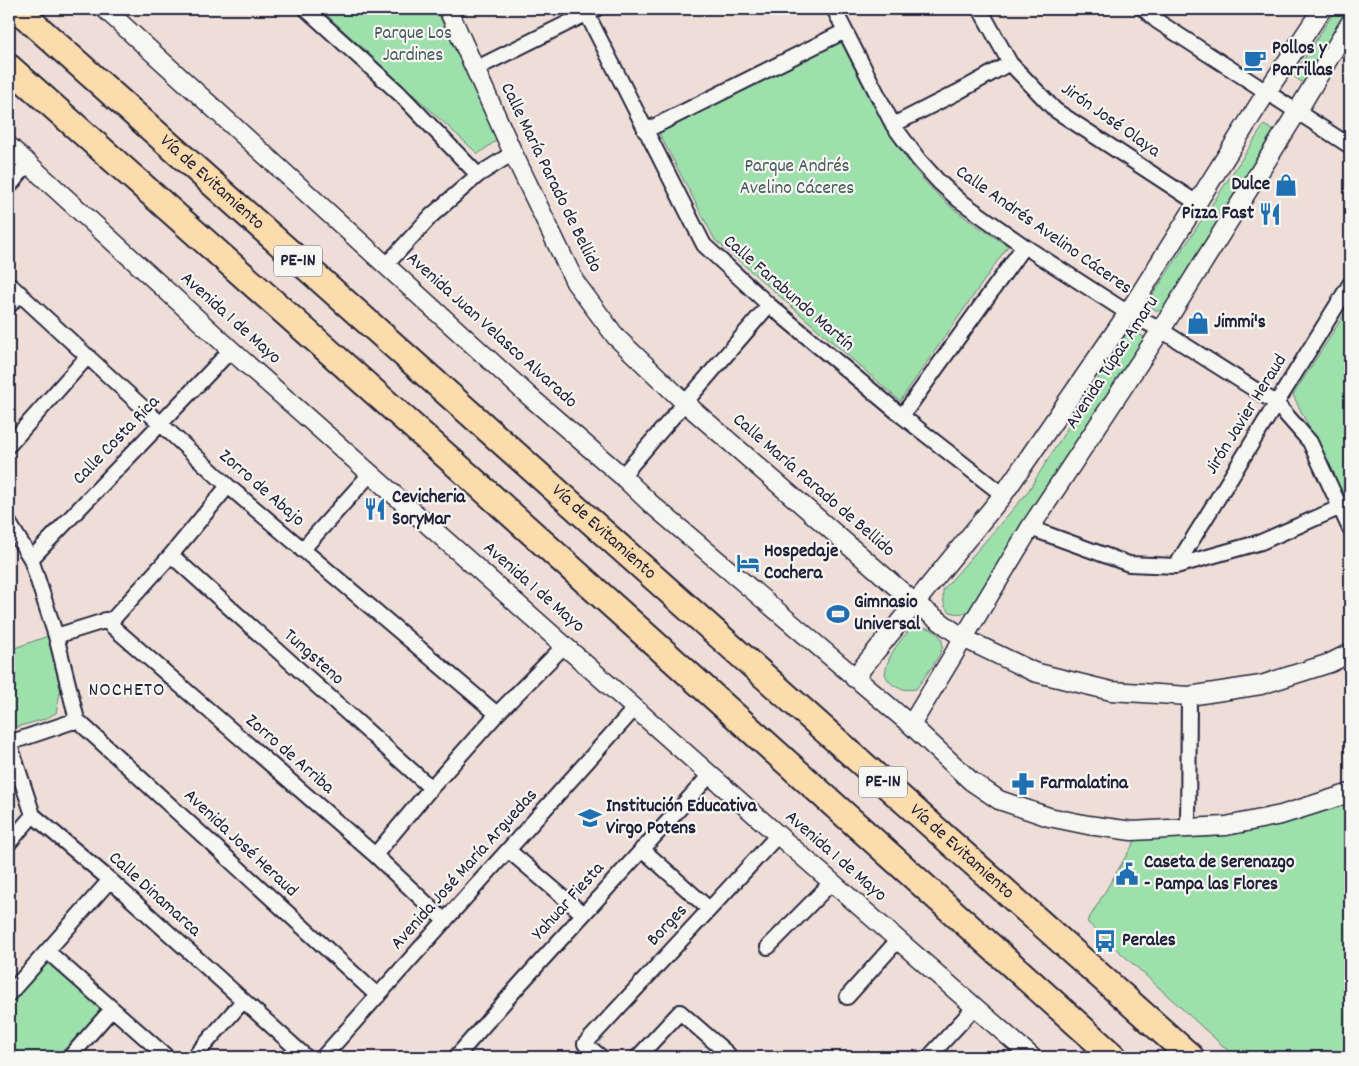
<svg xmlns="http://www.w3.org/2000/svg" width="1359" height="1066" font-family="Dekko,sans-serif">
<rect width="100%" height="100%" fill="#efded8"/>
<filter id="ink" filterUnits="userSpaceOnUse"><feTurbulence type="fractalNoise" baseFrequency=".02" numOctaves="2"/><feDisplacementMap in="SourceGraphic" scale="10" xChannelSelector="R" yChannelSelector="G"/><feConvolveMatrix kernelMatrix="1 2 1 2 8 2 1 2 1" color-interpolation-filters="sRGB"/></filter>
<g filter="url(#ink)">
<path fill="#9de0ab" stroke="#608173" d="M320,9H436L497,140L478,154Z
M1336,9H1350V14L1306,85L1293,76Z
M840,40C872,102 899,165 954,209C971,222 990,234 1008,246L900,401L715,240L658,131Z
M1264,125L1276,132L1165,309L1157,311L1150,306L1152,296Z
M1349,307L1350,308V511L1293,395Z
M1133,331L1144,337L1143,343L968,612C948,617 942,609 943,590L1027,493L1127,332Z
M913,626C925,626 946,631 942,649C941,655 921,682 916,689C902,691 891,688 885,674C888,653 900,641 913,626Z
M48,636L59,674L61,688L56,713L45,719L9,729V650Z
M1350,802V1057H1235L1087,922L1138,836C1169,837 1203,839 1235,834C1274,828 1312,815 1350,802Z
M47,957L105,1007L57,1057H23L9,1045V1000Z"/>
<g fill="none" stroke-linecap="round" stroke-linejoin="round">
<defs>
<path id="minor" d="M306,9L400,94L478,175
M834,9L893,125L919,160L939,182L959,200L1024,246L1128,313L1161,330L1276,403L1310,442L1350,529
M980,9L1010,63L1055,110L1197,203
M1144,9L1157,21L1350,146
M587,14L704,245L769,305L902,416L1003,495
M475,69L596,9
M893,125L958,92L1010,63
M645,131L845,31
M9,187L28,163
M386,265L431,216L478,175L513,153
M9,284L228,486L497,714
M9,306L20,293
M902,416L1024,246
M9,445L88,356
M622,476L769,305
M9,523L31,559L56,636L77,720
M1030,528L1129,564L1176,566L1261,542L1341,507
M302,550L371,473
M171,555L431,788
M31,559L231,350
M1176,566L1350,284
M105,620L375,855L445,921
M56,636L114,618L171,555L228,486
M77,720L378,996
M9,742L33,815L110,880L306,1057
M9,743L77,720
M1188,829L1189,696
M9,843L33,815
M642,849L709,909
M508,850L583,914
M375,855L431,788L497,714L565,645
M768,947L832,882
M47,951L167,1057
M9,994L110,880
M847,997L898,940
M70,1057L112,1009
M194,1057L243,1001
M323,1057L635,708
M456,1057L521,983L711,774
M601,1057L585,1044L778,835
M638,1057L680,1012L728,1054
M929,1057L975,1007"/>
<path id="tertiary" d="M105,9L529,396L622,476L650,503L911,725L971,781L999,800L1049,817L1088,825L1132,831L1226,826L1281,815L1350,793
M448,9L513,153L575,282L616,337L684,402L916,604L963,638L1034,672L1111,691L1189,696L1261,685L1330,663L1350,653
M9,146L241,359L778,835L1032,1057
M854,678L1003,495L1128,313L1266,93L1322,9
M911,725L1030,528L1161,330L1297,112L1350,23"/>
<g id="motorway">
<path id="s1" d="M17,9L1191,1057"/>
<path d="M9,67L461,469L1114,1057"/>
</g>
</defs>
<use href="#minor" stroke="#22223b" stroke-width="18"/>
<use href="#tertiary" stroke="#22223b" stroke-width="21"/>
<use href="#motorway" stroke="#22223b" stroke-width="29"/>
<use href="#minor" stroke="#f6f6f2" stroke-width="14"/>
<use href="#tertiary" stroke="#f6f6f2" stroke-width="18"/>
<use href="#motorway" stroke="#fcdcac" stroke-width="25"/>
</g>
</g>
<defs>
<symbol id="cafe-bare" viewBox="-9 -9 18 18"><path d="M-5.5-4.5H6V0H3Q3 3.5 0 3.5H-2.5Q-5.5 3.5-5.5 0ZM3-3.2v2h1.7v-2ZM-6 4.5H4V6H-6Z" fill="#1f6fb2" stroke="#f6f6f2" stroke-width="2.5" paint-order="stroke"/></symbol>
<symbol id="shop-bare" viewBox="-9 -9 18 18"><path d="M-5-2.5h2.3a2.7 3.5 0 0 1 5.4 0H5L5.5 6h-11ZM-1.5-2.5h3a1.5 2.3 0 0 0-3 0Z" fill="#1f6fb2" stroke="#f6f6f2" stroke-width="2.5" paint-order="stroke"/></symbol>
<symbol id="restaurant-bare" viewBox="-9 -9 18 18"><path d="M-5-6h1v4h1v-4h1v4h1v-4h1v5L-1.5 .5V6h-2V.5L-5-1ZM5-6V6H3V1.5H1.5Q1.5-4 5-6Z" fill="#1f6fb2" stroke="#f6f6f2" stroke-width="2.5" paint-order="stroke"/></symbol>
<symbol id="hotel-bare" viewBox="-9 -9 18 18"><path d="M-6-4.5h1.5V1H6V5H4.5V3h-9V5H-6ZM-4 0a1.8 1.8 0 1 1 3.6 0ZM.5 0V-2.5h3Q6-2.5 6 0Z" fill="#1f6fb2" stroke="#f6f6f2" stroke-width="2.5" paint-order="stroke"/></symbol>
<symbol id="stadium-bare" viewBox="-9 -9 18 18"><path d="M0-5a6.5 5 0 1 0 0 10a6.5 5 0 1 0 0-10ZM-3.5-1.8h7v3.6h-7Z" fill="#1f6fb2" stroke="#f6f6f2" stroke-width="2.5" paint-order="stroke"/></symbol>
<symbol id="pharmacy-bare" viewBox="-9 -9 18 18"><path d="M-2-6h4v4h4v4h-4v4h-4v-4h-4v-4h4Z" fill="#1f6fb2" stroke="#f6f6f2" stroke-width="2.5" paint-order="stroke"/></symbol>
<symbol id="school-bare" viewBox="-9 -9 18 18"><path d="M0-5L7-2L0 1L-7-2ZM-4 1L0 2.5L4 1V4Q0 6-4 4Z" fill="#1f6fb2" stroke="#f6f6f2" stroke-width="2.5" paint-order="stroke"/></symbol>
<symbol id="civic-bare" viewBox="-9 -9 18 18"><path d="M-.6-6.5H3V-4.5H.6V-3L4-1V1h2V6H-6V1h2V-1L-.6-3ZM-1.2 2.5V6h2.4V2.5Z" fill="#1f6fb2" stroke="#f6f6f2" stroke-width="2.5" paint-order="stroke"/></symbol>
<symbol id="bus-bare" viewBox="-9 -9 18 18"><path d="M-5-6H5V4H4V6H2V4H-2V6H-4V4H-5ZM-3.5-4V0h7V-4ZM-3.5 1.2v1.5H-2V1.2ZM2 1.2v1.5H3.5V1.2Z" fill="#1f6fb2" stroke="#f6f6f2" stroke-width="2.5" paint-order="stroke"/></symbol>
</defs>
<g fill-rule="evenodd">
<use href="#cafe-bare" x="1239" y="44" width="32" height="32"/>
<use href="#shop-bare" x="1270" y="169" width="32" height="32"/>
<use href="#restaurant-bare" x="1254" y="198" width="32" height="32"/>
<use href="#shop-bare" x="1182" y="307" width="32" height="32"/>
<use href="#restaurant-bare" x="359" y="493" width="32" height="32"/>
<use href="#hotel-bare" x="732" y="547" width="32" height="32"/>
<use href="#stadium-bare" x="822" y="598" width="32" height="32"/>
<use href="#pharmacy-bare" x="1007" y="768" width="32" height="32"/>
<use href="#school-bare" x="574" y="802" width="32" height="32"/>
<use href="#civic-bare" x="1111" y="858" width="32" height="32"/>
<use href="#bus-bare" x="1089" y="925" width="32" height="32"/>
</g>
<g text-anchor="middle" dominant-baseline="central" stroke-width="4.5" stroke-linejoin="round" paint-order="stroke">
<g fill="#f6f6f2" stroke="#626272" stroke-width="1">
<rect x="274" y="245.5" width="48" height="31" rx="4"/>
<rect x="859" y="766.5" width="48" height="31" rx="4"/>
</g>
<g font-size="18" font-weight="bold" fill="#22223b">
<text x="298" y="261">PE-1N</text>
<text x="883" y="782">PE-1N</text>
</g>
<g font-size="19" fill="#475b5d" stroke="#f6f6f2">
<text x="413" y="34">Parque Los<tspan x="413" dy="22">Jardines</tspan></text>
<text x="797" y="167">Parque Andrés<tspan x="797" dy="22">Avelino Cáceres</tspan></text>
</g>
<g font-size="19" font-weight="bold" fill="#22223b" stroke="#f6f6f2" text-anchor="start">
<text x="1272" y="49">Pollos y<tspan x="1272" dy="22">Parrillas</tspan></text>
<text x="1270" y="185" text-anchor="end">Dulce</text>
<text x="1254" y="214" text-anchor="end">Pizza Fast</text>
<text x="1214" y="323">Jimmi's</text>
<text x="392" y="498">Cevicheria<tspan x="392" dy="22">SoryMar</tspan></text>
<text x="764" y="552">Hospedaje<tspan x="764" dy="22">Cochera</tspan></text>
<text x="854" y="603">Gimnasio<tspan x="854" dy="22">Universal</tspan></text>
<text x="1040" y="784">Farmalatina</text>
<text x="606" y="807">Institución Educativa<tspan x="606" dy="22">Virgo Potens</tspan></text>
<text x="1144" y="863">Caseta de Serenazgo<tspan x="1144" dy="22">- Pampa las Flores</tspan></text>
<text x="1122" y="941">Perales</text>
</g>
<g font-size="19" fill="#22223b" stroke="#f6f6f2">
<text transform="translate(1110 121) rotate(35)">Jirón José Olaya</text>
<text transform="translate(550 178) rotate(64)">Calle María Parado de Bellido</text>
<text stroke="none"><textPath href="#s1" startOffset="261">Vía de Evitamiento</textPath></text>
<text transform="translate(1043 231) rotate(35)">Calle Andrés Avelino Cáceres</text>
<text transform="translate(788 294) rotate(41)">Calle Farabundo Martín</text>
<text transform="translate(230 319) rotate(42)">Avenida 1 de Mayo</text>
<text transform="translate(491 331) rotate(42)">Avenida Juan Velasco Alvarado</text>
<text transform="translate(1113 363) rotate(-57)">Avenida Túpac Amaru</text>
<text transform="translate(1247 415) rotate(-58)">Jirón Javier Heraud</text>
<text transform="translate(117 441) rotate(-46)">Calle Costa Rica</text>
<text transform="translate(813 486) rotate(41)">Calle María Parado de Bellido</text>
<text transform="translate(261 489) rotate(41)">Zorro de Abajo</text>
<text stroke="none"><textPath href="#s1" startOffset="786">Vía de Evitamiento</textPath></text>
<text transform="translate(533 588) rotate(41)">Avenida 1 de Mayo</text>
<text transform="translate(313 658) rotate(42)">Tungsteno</text>
<text transform="translate(289 755) rotate(41)">Zorro de Arriba</text>
<text transform="translate(240 844) rotate(43)">Avenida José Heraud</text>
<text stroke="none"><textPath href="#s1" startOffset="1266">Vía de Evitamiento</textPath></text>
<text transform="translate(835 857) rotate(41)">Avenida 1 de Mayo</text>
<text transform="translate(465 870) rotate(-48)">Avenida José María Arguedas</text>
<text transform="translate(154 895) rotate(42)">Calle Dinamarca</text>
<text transform="translate(569 902) rotate(-48)">Yahuar Fiesta</text>
<text transform="translate(668 926) rotate(-47)">Borges</text>
</g>
<g font-size="20" letter-spacing="1" fill="#22223b" stroke="#f6f6f2">
<text x="127" y="691">NOCHETO</text>
</g>
</g>
<rect width="1359" height="1066" fill="none" stroke="#f6f6f2" stroke-width="30"/>
<rect x="15" y="15" width="1329" height="1036" fill="none" stroke="#22223b" stroke-width="2" filter="url(#ink)"/>
</svg>
